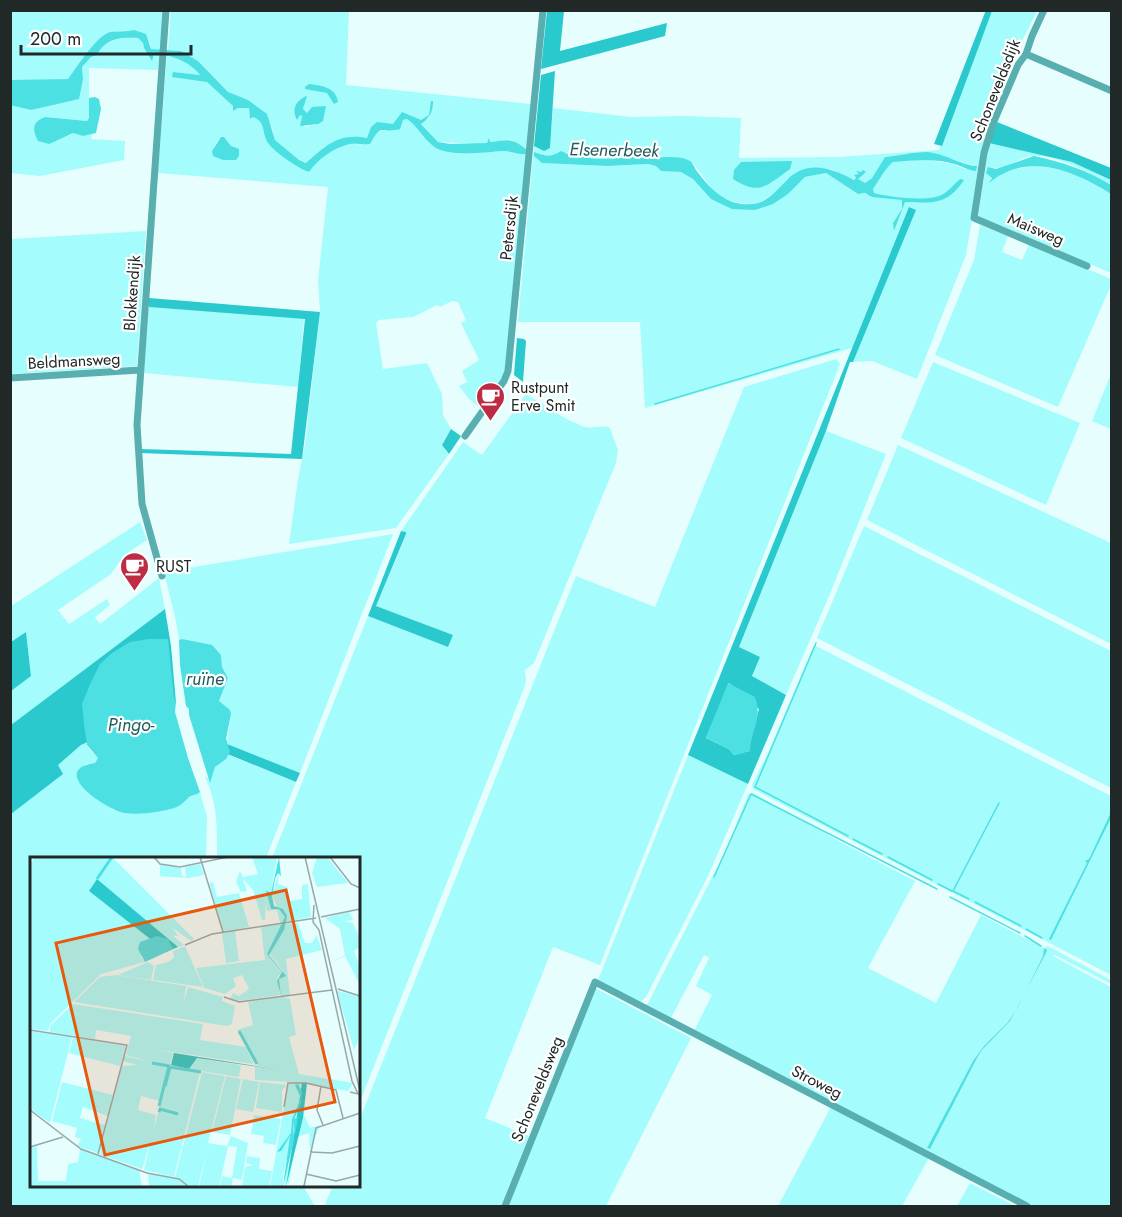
<svg xmlns="http://www.w3.org/2000/svg" width="1122" height="1217" font-family="Jost,sans-serif">
<rect width="100%" height="100%" fill="#e7fefe"/>
<path fill="#a4fcfd" fill-rule="evenodd" d="M10,11H163L160,50L151,49L150,42L134,30C127,32 114,31 110,32C96,36 77,67 68,79L11,81Z
M171,11H349L346,85L531,104L527,150L511,139L479,144L438,142L421,123L429,118L430,101L429,115L421,121L409,115L393,124L371,127L367,139L331,143L307,163L299,160L275,140L272,127L244,100L228,92L198,61L181,51L168,50ZM306,96L303,109L307,113L326,106L318,124L305,127L301,120L302,116L300,114Z
M992,11H1037L1013,59L989,124L983,128L981,134L985,142L966,255L917,379L872,361L853,362L916,210L910,207L852,348L645,408L640,322H518L534,146L539,149L550,148L553,108L631,117L685,116L741,118L739,158L839,157L939,150ZM927,152L976,166L965,169C942,158 918,160 893,162C884,170 880,179 873,189L874,193C890,197 926,203 941,195C948,192 954,184 960,179L959,187C940,205 930,203 904,202L894,229L893,223L902,209V200C893,198 865,193 858,194L826,173L805,177L788,194L755,210L711,199L693,179L681,172L661,171L656,166L648,164L607,166L542,163L535,156L545,157L567,153L574,157L581,156C588,161 633,158 642,155L646,158H681L693,163L715,193L728,200L740,203L753,204L760,202L777,192L787,179L831,169L854,180L856,178L854,176L860,174L858,181L865,183L872,178L885,157Z
M127,38H138L143,43C144,50 146,53 152,56L160,54L158,70L89,68V119L87,121L45,117L69,136L73,133L83,136L92,134L91,139L125,141L124,160L40,176L11,173L10,105L31,110L83,79L82,67L91,57L97,55C105,41 112,40 127,38Z
M167,54L191,66L200,75L173,72L207,82L233,106L249,108L250,119L253,117L257,118L264,124C265,149 275,148 292,162C298,166 301,171 309,172C318,158 334,147 351,144C355,143 360,146 364,144C382,138 366,128 395,131L403,120L407,119C417,126 423,138 433,146C447,158 487,152 503,151C512,151 518,155 527,154L505,370L502,379L482,409L469,399L459,386L467,382L462,371L479,360L461,323L466,320L458,302L452,301L440,307L437,305L413,317L379,320L376,323L383,369L427,363L442,394L443,415L451,429L443,442L445,450L449,454L396,528L289,544L298,479L305,445L320,312L318,281L328,187L158,173ZM224,137L231,146L223,160L212,151L218,140Z
M989,143L1072,162L1111,180V185C1093,174 1054,154 1033,156C1016,158 1005,171 988,167L992,176L990,181C1033,153 1072,170 1111,194V273L978,216Z
M980,225L1008,236L1002,252L1022,260L1029,244L1111,279V285L1058,407L935,355L974,260Z
M146,231L137,366L11,374V239Z
M149,307L304,318L298,387L144,373Z
M836,359L840,364L600,965L553,947L485,1118L529,1136L501,1206H327L325,1204L333,1186H358L359,1121L576,576L655,607L744,387Z
M933,362L1080,423L1046,505L901,438Z
M1111,374V429L1092,421Z
M526,394C544,405 562,418 582,426C592,430 601,424 610,428L618,450L616,463L534,663L525,670L526,681L524,688L359,1104L358,858H272L368,616L448,647L453,635L376,606L406,535V532L401,531L463,442L482,455Z
M826,431L886,454L830,594L786,695L752,676L760,657L739,647Z
M898,445L1111,543V644L867,520Z
M140,522L147,540L124,555L111,574L58,610L69,624L107,599L110,605L95,617L100,624L159,578L165,609L11,725V691L31,675L26,632L11,642V606Z
M864,526L1111,651V788L817,638Z
M393,534L300,773L227,744L231,714L219,702L228,678L222,667L221,655L183,639L179,640C176,616 169,595 164,572Z
M814,645L1111,796V812L1089,859L1086,860L1087,863L1051,940L1111,818V975L753,789L752,785L769,751Z
M86,743L89,749L98,758L95,763L86,764L77,780L83,787L113,810L145,812L168,810L178,806L188,798L200,792L207,817L206,858H32V1186H303L315,1206H11V814L62,774L58,765L81,745Z
M228,755L296,782L266,858H217C217,829 218,804 205,777L211,779L215,767Z
M688,755L748,784L708,876L646,997L639,1003L598,980Z
M753,793L846,845L915,881L868,968L936,1003L981,915L1044,948L1048,946L1111,980V984L1055,955L1053,956L1111,987V1206H1032L694,1031L712,995L696,986L709,958L704,955L671,1018L647,1005L728,846L748,794ZM1044,949L1045,955L1010,1021L982,1050L977,1058L929,1149L927,1148L973,1061L984,1046L1008,1022L1018,1007L1043,956Z
M595,988L691,1038L606,1206H507Z
M831,1107L929,1158L902,1206H778Z
M970,1183L1015,1206H957Z"/>
<path fill="#29c9cd" fill-rule="evenodd" d="M986,10L992,11L942,146L934,144Z
M547,11H564L560,51L667,23L665,36L541,69Z
M555,71L550,148L544,151L534,146L541,75Z
M997,122L1111,168V180L1072,162L989,143Z
M909,207L916,210L853,362H850L826,431L739,647L760,657L752,676L786,695L748,784L688,755ZM729,683L759,709L750,739L749,751L734,755L729,749L706,738Z
M149,298L320,312L302,459L140,453V449L291,454L305,319L149,307Z
M517,338L524,339L526,341L523,382L514,375Z
M451,429L461,436L449,454L442,445Z
M401,531L406,532V534L376,606L453,635L448,647L368,616Z
M165,609L171,646L176,703L81,745L58,765L63,774L11,814V725Z
M26,632L31,676L11,691V642Z
M225,733L227,744L300,773L296,782L220,751Z"/>
<path fill="#4ce0e3" d="M134,30L146,34L151,49L181,51L198,61L228,92L248,100L267,114L275,140L299,160L306,163C327,145 338,133 367,138L371,127L377,122L393,124L402,112L421,120L429,115L431,101H433C433,111 430,118 421,124L438,142L450,144L487,143L489,138L490,142C509,140 512,137 528,151L527,154C518,155 512,151 503,151C487,152 447,158 433,146C423,138 417,126 407,119L403,120L400,129C380,135 383,121 370,144C363,145 356,143 350,144C333,148 318,159 309,172C302,171 273,151 269,144C261,134 267,122 253,117L250,119L249,108H238L233,111V106L207,82L172,77L173,72L200,75C192,63 168,53 154,54L152,61L144,48L143,43L138,38C120,37 106,38 97,55L91,57L82,67L83,79L79,99L31,110L10,105V80L68,79C77,67 96,36 110,32C115,31 127,32 134,30Z
M309,84C322,86 336,87 338,102L334,104L327,93L305,89V87Z
M306,96H307L303,109L307,113L312,107L326,106L323,121L318,124L300,126L302,116L300,115L297,120C291,109 296,101 306,96Z
M95,97L99,99L101,109L96,133L83,136L73,133L49,144L38,141C32,130 32,122 45,117L87,121L89,118V98Z
M221,137H224L231,146L239,149V156L236,160H223L213,156L212,151Z
M561,151L574,157L581,156C588,161 633,158 642,155L646,158C658,158 677,155 688,160C693,162 693,165 696,170C710,189 727,207 753,204C768,202 777,190 786,181C806,159 832,168 854,180L856,178L854,175L859,174L856,171L861,172L863,170L866,172L858,179L865,183L872,178L885,157C898,156 913,152 927,152C943,153 964,166 977,166L976,171C967,170 962,166 954,164C936,158 912,161 893,162C884,170 880,179 873,189L874,193C889,197 928,202 941,195C948,192 954,184 960,179L964,180C947,206 931,203 905,202L894,231L893,223L902,209V200L872,197L865,193L858,194L826,173L805,177L788,194L773,204L755,210L732,209L711,199L693,179L681,172L661,171L656,166L648,164L607,166L542,163L534,156V152C545,156 550,158 561,151Z
M1034,156C1062,162 1087,170 1111,185V194C1074,171 1028,151 989,183L992,178L986,173L988,167L996,169Z
M792,161L790,169C766,186 760,196 733,179L734,170L741,162Z
M149,639H168L174,698L176,702L175,712L188,758L200,792C197,795 191,795 188,798C184,802 182,804 177,807C163,812 140,815 125,813C106,810 47,770 95,763L98,758L87,745L84,724L82,704L91,682L100,664L112,653L130,642Z
M182,639L212,645L221,655L222,667L228,678L219,701L230,710L231,714L226,739L230,752L226,759L215,767L210,783L189,715V709L186,706L180,665L179,640Z
M728,683L755,697C763,719 751,729 750,751L734,755L729,749L706,738Z
M1111,812V818L1051,940L1049,939L1087,863L1085,861L1089,859Z
M1044,948L1047,950L1045,955L1010,1021L982,1050L977,1058L930,1149L927,1148L973,1061L984,1046L1008,1022L1018,1007L1043,956Z"/>
<g fill="none" stroke-linecap="round" stroke-linejoin="round">
<path stroke="#4ce0e3" stroke-width="1.5" d="M655,404L839,349
M816,643L755,787L848,836
M853,839L882,854
M888,857L932,880
M714,877L751,794L937,889
M938,884L952,891
M950,897L1020,933
M969,899L953,891L999,803
M975,902L1021,926
M1026,929L1042,938
M1025,936L1041,946"/>
<path stroke="#59aeaf" stroke-width="7" d="M1044,10L1032,36L1026,54L1018,65L992,126L984,153L974,218L1087,266
M1026,54L1112,91
M10,378L140,370
M465,436L504,381L508,371L543,10
M162,576L142,504L137,425L166,10
M505,1206L595,982L1027,1206"/>
</g>
<defs>
<symbol id="cafe-pin" viewBox="-11 -11 22 30"><path d="M0 17L-7.5 6A9.5 9.5 0 1 1 7.5 6Z" fill="#bd2c44" stroke="#fff"/><path d="M-5.5-4.5H6V0H3Q3 3.5 0 3.5H-2.5Q-5.5 3.5-5.5 0ZM3-3.2v2h1.7v-2ZM-6 4.5H4V6H-6Z" fill="#fff"/></symbol>
</defs>
<g fill-rule="evenodd">
<use href="#cafe-pin" x="474" y="380" width="33" height="45"/>
<use href="#cafe-pin" x="118" y="550" width="33" height="45"/>
</g>
<g text-anchor="middle" dominant-baseline="central" stroke-width="4.5" stroke-linejoin="round" paint-order="stroke">
<g font-size="16" fill="#202828" stroke="#fff">
<text transform="translate(995 90) rotate(-68)">Schoneveldsdijk</text>
<text transform="translate(509 228) rotate(-84)">Petersdijk</text>
<text transform="translate(1036 229) rotate(23)">Maisweg</text>
<text transform="translate(132 293) rotate(-86)">Blokkendijk</text>
<text transform="translate(74 361) rotate(-3)">Beldmansweg</text>
<text transform="translate(817 1082) rotate(27)">Stroweg</text>
<text transform="translate(537 1089) rotate(-68)">Schoneveldsweg</text>
</g>
<g font-size="16" fill="#202828" stroke="#fff" text-anchor="start">
<text x="511" y="387">Rustpunt<tspan x="511" dy="18">Erve Smit</tspan></text>
<text x="156" y="566">RUST</text>
</g>
<g font-size="18" font-style="italic" fill="#205c5e" stroke="#fff">
<text transform="translate(614 150) rotate(1)">Elsenerbeek</text>
<text x="205" y="679">ruïne</text>
<text x="131" y="725">Pingo-</text>
</g>
</g>
<g transform="translate(30 857)">
<rect width="330" height="330" fill="#e7fefe"/>
<path d="M5,0H82L164,82L161,84L143,71L148,79H143L154,88L148,90L67,22L59,34L120,81L111,100L115,105L71,117L20,167L18,174L0,172V8ZM222,0H247L241,36L237,33L241,52L247,50L242,38L249,15L248,27L257,30L260,44L272,42V28L278,27L281,60L250,66L247,53L237,54L236,46L235,63H232L223,33L213,22L217,34L211,35L206,25L210,14L213,20L228,17ZM287,0H297L318,26L287,30L282,16ZM170,7L174,18L159,21L130,19V8L151,11L152,19L156,20L155,10ZM183,25L187,40L209,36L219,70L193,75L179,26ZM319,55L323,63L314,64L323,66L330,82V90L324,94L330,110L329,126L315,99L300,106L315,98L310,72L295,61ZM281,63L292,93L256,102L260,138L251,139L249,122L253,114L239,96L254,67L268,66L275,86H282L287,78ZM253,67L237,97L252,115L247,121L250,138L209,144L200,142L203,136L209,139L219,132L212,118L203,121L206,129L195,137L174,131L166,111L235,103L231,70ZM205,74L209,104L196,106L192,76ZM155,89L173,130L123,123L126,108L138,105L144,101L143,94ZM118,105L124,109L121,123L88,118ZM86,118L156,129L154,145L158,130L193,140L192,144L205,149L202,167L197,169L44,145L70,120ZM307,134L328,139V185L324,193ZM252,140L260,142L266,178L259,180L269,217L323,226L318,234L272,226L267,278L273,256L280,271L290,268L280,293L279,276L267,280L258,330V322L255,330L254,317L259,308L264,283L262,276L259,278L261,285L253,318V330H240L258,228L263,225L225,223V210L257,214L228,209L207,173L223,168L218,145ZM43,147L173,167L170,183L216,190L224,207L128,193L144,196L139,210L170,215L144,320L114,313L120,287L112,312L69,297L92,209L107,208L93,204L95,199L121,205L96,198L101,179L66,173L65,182L20,175V169ZM138,217L124,272L126,258L108,253L111,239L130,244ZM0,174L42,180L20,266L0,252ZM43,180L96,188L90,209L39,196ZM166,201L211,208L209,220L159,212ZM172,215L195,219L178,286L197,289L201,279L218,286L212,323L203,321L201,330H190L192,319L202,321L207,290L198,289L189,330H169L177,292L168,330H160L145,320ZM196,219L211,222L200,278L182,275ZM213,222L229,225L223,255L206,252ZM32,225L83,238L78,259L53,250L50,261L75,268L68,296L47,289L51,282L45,280L47,271L22,264ZM230,225L257,228L252,233V255L226,251ZM224,258L251,262L246,288L233,286L234,279L221,277ZM7,289L8,324H36L38,307L48,305L50,292L109,313L112,330H0V291ZM217,299L230,301L229,312L242,314L239,330H212L215,310L223,308L216,306ZM118,317L147,322L158,330H119Z" fill="#a4fcfd" fill-rule="evenodd"/>
<path d="M67,22L148,90L131,97L119,81L59,34ZM144,196L257,214L167,201L159,212L141,208ZM272,226H277L273,261L256,330Z" fill="#29c9cd"/>
<path d="M249,0L251,19L248,16L245,22L242,39L244,49L253,52L257,59L254,73L239,98L256,119L249,122L251,139L247,124L252,115L237,97L255,60L249,52H241L236,33L241,36ZM127,79L138,82L143,92L115,105L108,92L110,85ZM268,227L272,235L271,246L264,262L268,260L265,277L263,264L264,283L253,330L260,279L253,291L251,294L247,295L261,276L262,262L271,241L265,228Z" fill="#4ce0e3"/>
<path fill="none" stroke="#4ce0e3" stroke-width="3" d="M67,22L82,0M209,174L227,207M122,206L139,209L129,249M135,229L140,210L171,215M129,255L130,252L148,257"/>
<path fill="none" stroke="#97a8a8" stroke-width="1.5" d="M124,0L130,7L150,10L198,0M170,0L193,75M275,0L330,234M300,0L321,27L330,31M284,48L283,65L289,73L322,224L328,237L320,235M291,60L330,52M155,88L182,77L286,61M308,132L330,139M194,140L209,145L302,133M0,173L97,188L68,297M291,229L287,253L293,268M254,250L258,226H276L306,233L313,261M0,253L51,292L117,316L149,322L159,330M0,290L33,280M280,295L302,296L330,289M276,317L306,324L330,318M274,329L286,271L330,256"/>
<path fill="#e8590c" fill-opacity="0.15" stroke="#e8590c" stroke-width="3" d="M256,33L305,245L75,298L26,86Z"/>
<rect width="330" height="330" fill="none" stroke="#202828" stroke-width="3"/>
</g>
<rect width="1122" height="1217" fill="none" stroke="#202828" stroke-width="24"/>
<path d="M21 45v9h170v-9" fill="none" stroke="#202828" stroke-width="3"/>
<text x="30" y="45" font-size="18" fill="#202828" stroke="#ffffff" stroke-width="4.5" paint-order="stroke">200 m</text>
</svg>
